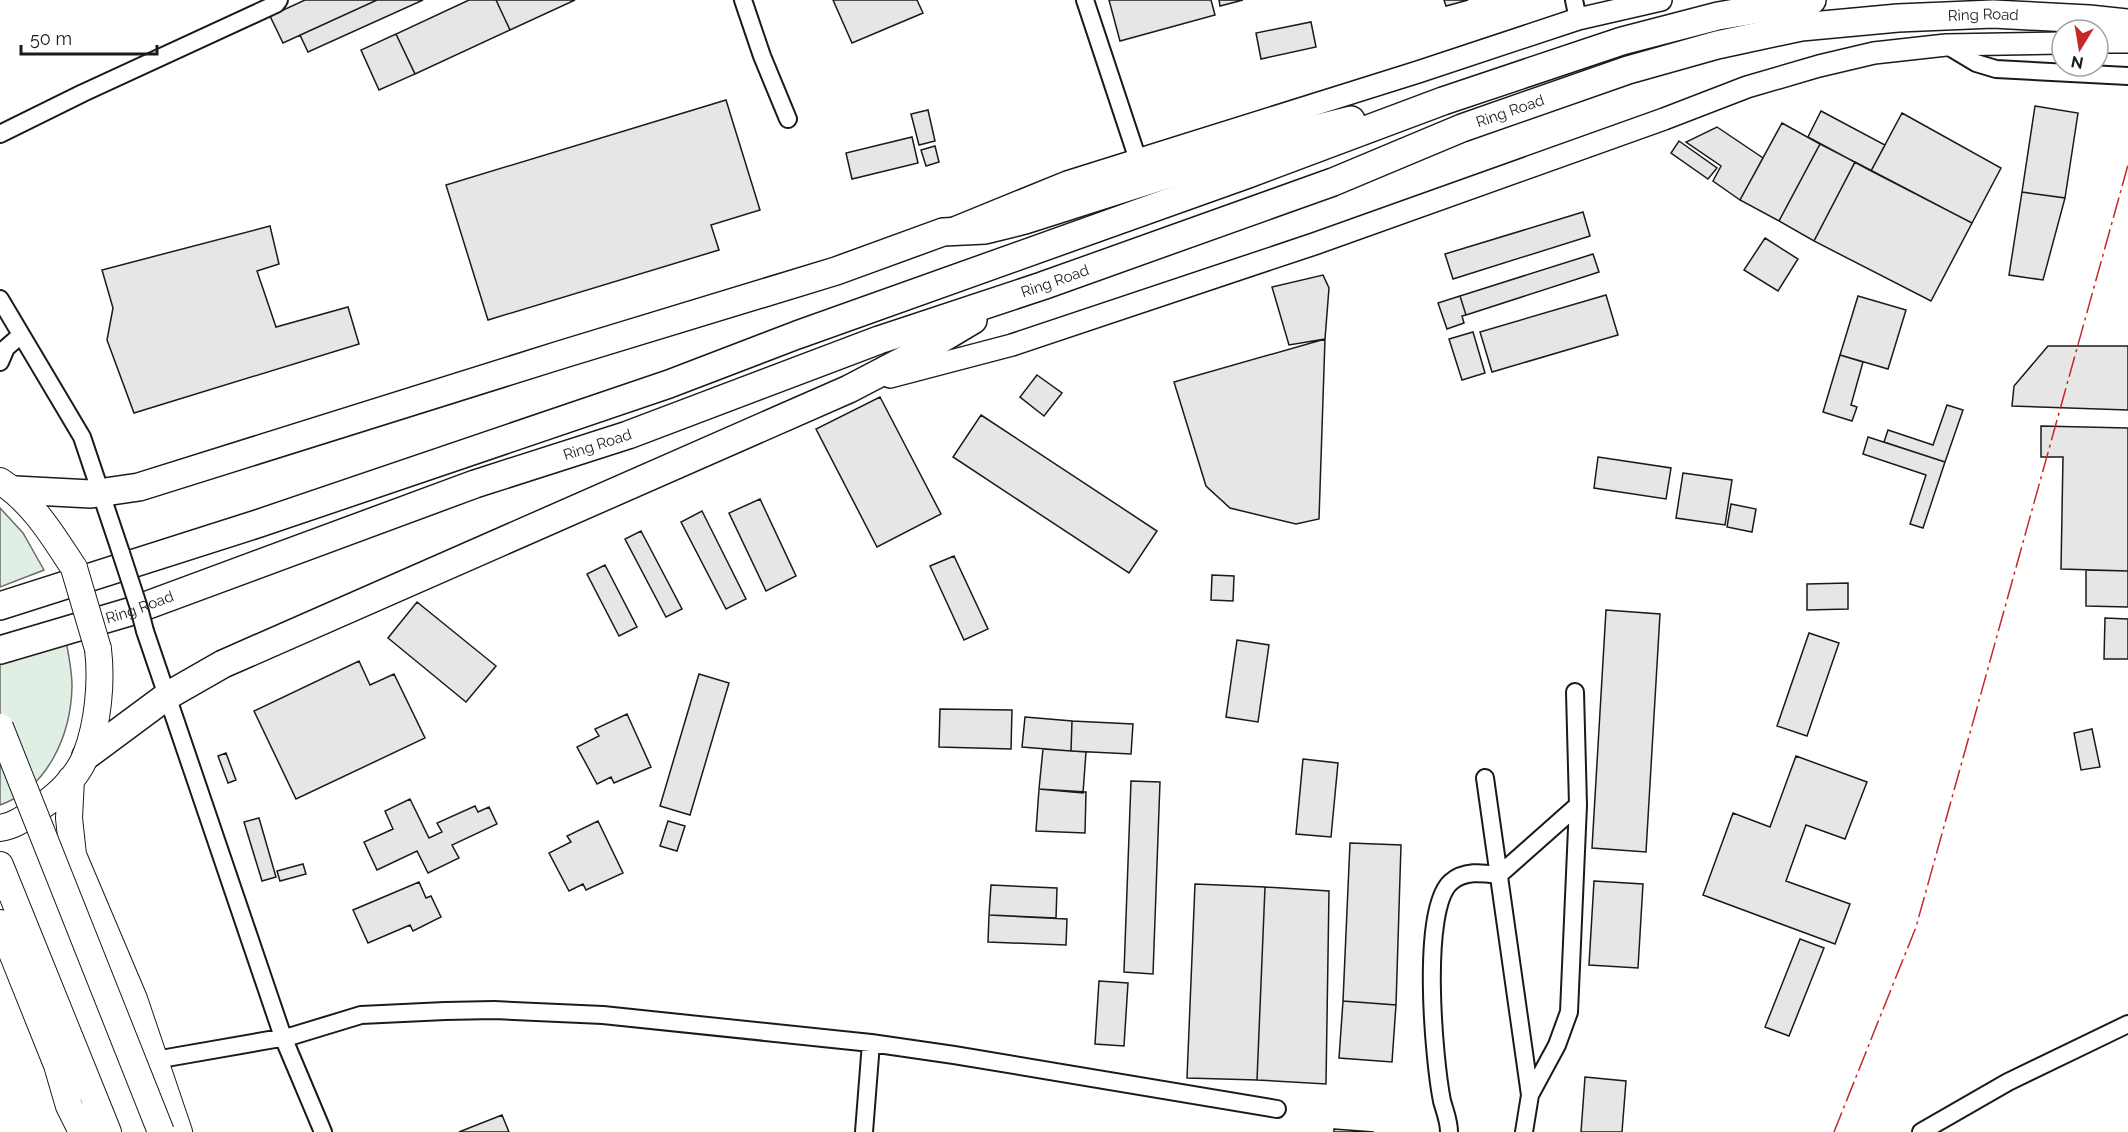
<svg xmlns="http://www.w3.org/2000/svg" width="2128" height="1132" font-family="Raleway,sans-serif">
<rect width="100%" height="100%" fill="#fff"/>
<path fill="#e0efe3" stroke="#6a6a6a" stroke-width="1.5" d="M0,508L23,533L44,570L0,587Z
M65,636C68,652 72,669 72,686C71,735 48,788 0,805V654Z"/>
<path fill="#e6e6e6" stroke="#1a1a1a" stroke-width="1.5" d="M305,0H377L283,43L270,16Z
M377,0H423L308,52L300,35Z
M469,0H496L510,30L415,74L396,34Z
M496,0H575L510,30Z
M833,0H917L923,13L852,43Z
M1109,0H1211L1215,15L1120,41Z
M1219,0H1243L1220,6Z
M1444,0H1468L1446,6Z
M1311,22L1316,47L1261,59L1256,33Z
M396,34L415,74L379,90L361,50Z
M726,100L760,210L711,225L719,250L488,320L446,185Z
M2035,106L2078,113L2065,198L2022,192Z
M928,110L935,141L919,145L911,114Z
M1821,111L1885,145L1871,171L1808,137Z
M1902,113L2001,168L1972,223L1871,171Z
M1782,123L1820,144L1779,221L1740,200Z
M1717,127L1763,158L1740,200L1713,181L1721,166L1686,142Z
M912,137L918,163L852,179L846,153Z
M1679,141L1717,168L1708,179L1671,153Z
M1820,144L1855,162L1814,241L1779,221Z
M935,146L939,162L926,166L921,150Z
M1855,162L1972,223L1931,301L1814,241Z
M2022,192L2065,198L2043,280L2009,275Z
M1583,212L1590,236L1453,279L1445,254Z
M270,226L279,264L257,271L276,327L348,307L359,344L134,413L107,340L113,308L102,270Z
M1765,238L1798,259L1778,291L1744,270Z
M1593,254L1599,272L1466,315L1460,296Z
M1323,275L1329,288L1325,339L1289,345L1272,287Z
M1606,295L1618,335L1492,372L1480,332Z
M1460,296L1466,315L1462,316L1464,323L1447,329L1438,303Z
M1858,296L1906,310L1888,369L1840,355Z
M1473,332L1485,373L1462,380L1449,339Z
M1325,339L1319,519L1296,524L1230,508L1206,486L1174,382Z
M2048,346H2128V410L2012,406L2014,386Z
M1840,355L1863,362L1851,405L1857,407L1852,421L1823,412Z
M1037,375L1062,393L1044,416L1020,397Z
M880,397L941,514L877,547L816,429Z
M1947,405L1963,410L1945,462L1884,442L1888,430L1933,445Z
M981,415L1157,531L1129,573L953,457Z
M2041,426L2128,428V571L2061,569L2063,457H2041Z
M1868,437L1945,462L1923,528L1910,524L1926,475L1863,454Z
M1598,457L1671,468L1666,499L1594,488Z
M1683,473L1732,480L1725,525L1676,518Z
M760,499L796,576L766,591L729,513Z
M1731,504L1756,509L1752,532L1727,527Z
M702,511L746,599L726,609L681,522Z
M641,531L682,609L666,617L625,539Z
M954,556L988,629L964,640L930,566Z
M605,565L637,627L619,636L587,574Z
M2086,570L2128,571V607L2086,606Z
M1212,575L1234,576L1233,601L1211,600Z
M1848,583V609L1807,610V584Z
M417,602L496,666L466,702L388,638Z
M1606,610L1660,614L1646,852L1592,848Z
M2105,618L2128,619V659H2104Z
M1809,633L1839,643L1807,736L1777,726Z
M1237,640L1269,645L1258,722L1226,717Z
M359,661L370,685L394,674L425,738L296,799L254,711Z
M699,674L729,683L690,815L660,806Z
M940,709L1012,710L1011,749L939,747Z
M627,714L651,767L614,783L611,777L597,784L577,747L599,736L595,729Z
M1025,717L1072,721L1071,751L1022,747Z
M1072,721L1133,724L1131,754L1071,751Z
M2092,729L2100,767L2081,770L2074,733Z
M1043,749L1086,752L1083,793L1039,789Z
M226,753L236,780L228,783L218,756Z
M1796,756L1867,782L1845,839L1806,825L1786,881L1850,904L1835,944L1703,895L1733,813L1770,827Z
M1303,759L1338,763L1331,837L1296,834Z
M1131,781L1160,782L1153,974L1124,972Z
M1039,789L1086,792L1085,833L1036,831Z
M410,799L429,838L442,832L437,823L475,806L478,812L489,807L497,824L452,845L459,858L428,873L417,851L377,870L364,842L393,829L385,811Z
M259,818L276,877L262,881L244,822Z
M598,821L623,873L586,890L583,884L569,891L549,853L571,842L567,836Z
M668,821L685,826L677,851L660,846Z
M1350,843L1401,845L1396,1005L1343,1001Z
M303,864L306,874L280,881L277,871Z
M1594,881L1643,884L1638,968L1589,965Z
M419,882L426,898L431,896L441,917L413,931L410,925L368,943L353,910Z
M1195,884L1265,887L1257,1080L1187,1078Z
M991,885L1057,888L1056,918L989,915Z
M1265,887L1329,891L1326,1084L1257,1080Z
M989,915L1067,919L1066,945L988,942Z
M1800,939L1824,948L1789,1036L1765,1027Z
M1099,981L1128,983L1124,1046L1095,1044Z
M1343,1001L1396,1005L1392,1062L1339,1058Z
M1585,1077L1626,1081L1622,1132H1581Z
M502,1115L509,1132H459Z
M1334,1129L1374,1132H1334Z"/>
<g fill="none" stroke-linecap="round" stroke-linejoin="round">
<defs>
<path id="minor" d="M743,0L762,56L788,119
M1085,0L1138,160
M1574,0L1578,19
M1946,45L1976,63L1996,69L2128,76
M0,134L83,93L276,4L279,0
M0,299L82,437L121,553
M0,362L6,348L21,335
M145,631L283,1037L323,1132
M1485,778L1530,1095L1524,1132
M155,1060L292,1036L361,1015L445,1011L494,1010L603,1015L871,1043L954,1055L1277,1109
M1530,1095L1557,1045L1569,1012L1578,805L1575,692
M864,1132L871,1043
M1449,1132C1449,1121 1445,1112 1442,1101C1434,1061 1420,909 1451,882C1465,870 1483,873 1499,875L1578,805
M1921,1132L2008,1082L2128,1024"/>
<path id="tertiary" d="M2098,42H2128
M954,228L1067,182L1418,72L1578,19L1661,0
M890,377L1012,345L1314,244L1664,119L1747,87L1819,66L1874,53L1946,45L2062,43"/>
<path id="primary" d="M0,481C33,502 53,536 74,568
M71,779L69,818L73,855L134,999L179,1132
M0,828C13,826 22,820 33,812C54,799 77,779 86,755C98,724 102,682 98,649
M0,865L108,1132
M0,923L57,1065L69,1106L82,1132"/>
<g id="trunk">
<path d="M15,490L91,494L139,487L560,355L836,271L943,232L985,230L1025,220L1294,134L1351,120"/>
<path d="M0,606L260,523L669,384L797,335L1248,174L1443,101L1622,41L1718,16L1812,0"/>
<path id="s1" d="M0,650L129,612L475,484L628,435L879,340L1042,286L1333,182L1462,128L1628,70L1717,45L1801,27L1898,18L1993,14L2089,19L2128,23"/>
<path d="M86,756L167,696L223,664L849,389L916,354L973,320"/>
</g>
</defs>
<use href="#minor" stroke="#1a1a1a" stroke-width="20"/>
<use href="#tertiary" stroke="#1a1a1a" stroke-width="24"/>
<use href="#primary" stroke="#1a1a1a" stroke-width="28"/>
<use href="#trunk" stroke="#1a1a1a" stroke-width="30"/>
<use href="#minor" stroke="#fff" stroke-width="16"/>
<use href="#tertiary" stroke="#fff" stroke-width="21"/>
<use href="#primary" stroke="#fff" stroke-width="26"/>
<use href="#trunk" stroke="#fff" stroke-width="27"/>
<defs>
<path id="minor-bridge" d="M121,553L139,608L145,631"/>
<path id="primary-bridge" d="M74,568L98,649
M0,727L161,1132"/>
</defs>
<use href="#minor-bridge" stroke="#1a1a1a" stroke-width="20" stroke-linecap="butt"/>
<use href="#primary-bridge" stroke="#1a1a1a" stroke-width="28" stroke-linecap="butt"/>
<use href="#minor-bridge" stroke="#fff" stroke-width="16"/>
<use href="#primary-bridge" stroke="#fff" stroke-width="26"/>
<path stroke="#c62828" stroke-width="1.5" stroke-dasharray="21 4.5 3 4.5" stroke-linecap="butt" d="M1834,1132L1916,927L2128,165"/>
</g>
<g text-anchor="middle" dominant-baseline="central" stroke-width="4.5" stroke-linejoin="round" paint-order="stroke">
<g font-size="15" fill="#1a1a1a" stroke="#fff">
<text stroke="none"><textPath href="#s1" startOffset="2090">Ring Road</textPath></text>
<text stroke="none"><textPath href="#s1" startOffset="1604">Ring Road</textPath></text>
<text stroke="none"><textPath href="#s1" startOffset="1118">Ring Road</textPath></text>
<text stroke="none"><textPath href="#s1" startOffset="632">Ring Road</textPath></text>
<text stroke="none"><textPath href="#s1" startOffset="146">Ring Road</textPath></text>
</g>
</g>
<g transform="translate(2080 48) rotate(191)"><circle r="28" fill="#ffffff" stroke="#a3a3a3" stroke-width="1.5"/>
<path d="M0-4.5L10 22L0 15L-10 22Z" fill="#c62828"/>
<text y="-9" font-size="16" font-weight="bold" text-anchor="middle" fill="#1a1a1a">N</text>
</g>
<path d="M21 45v9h136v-9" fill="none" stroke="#1a1a1a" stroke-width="3"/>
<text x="30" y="45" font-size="18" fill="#1a1a1a" stroke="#ffffff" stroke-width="4.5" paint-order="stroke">50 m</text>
</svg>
